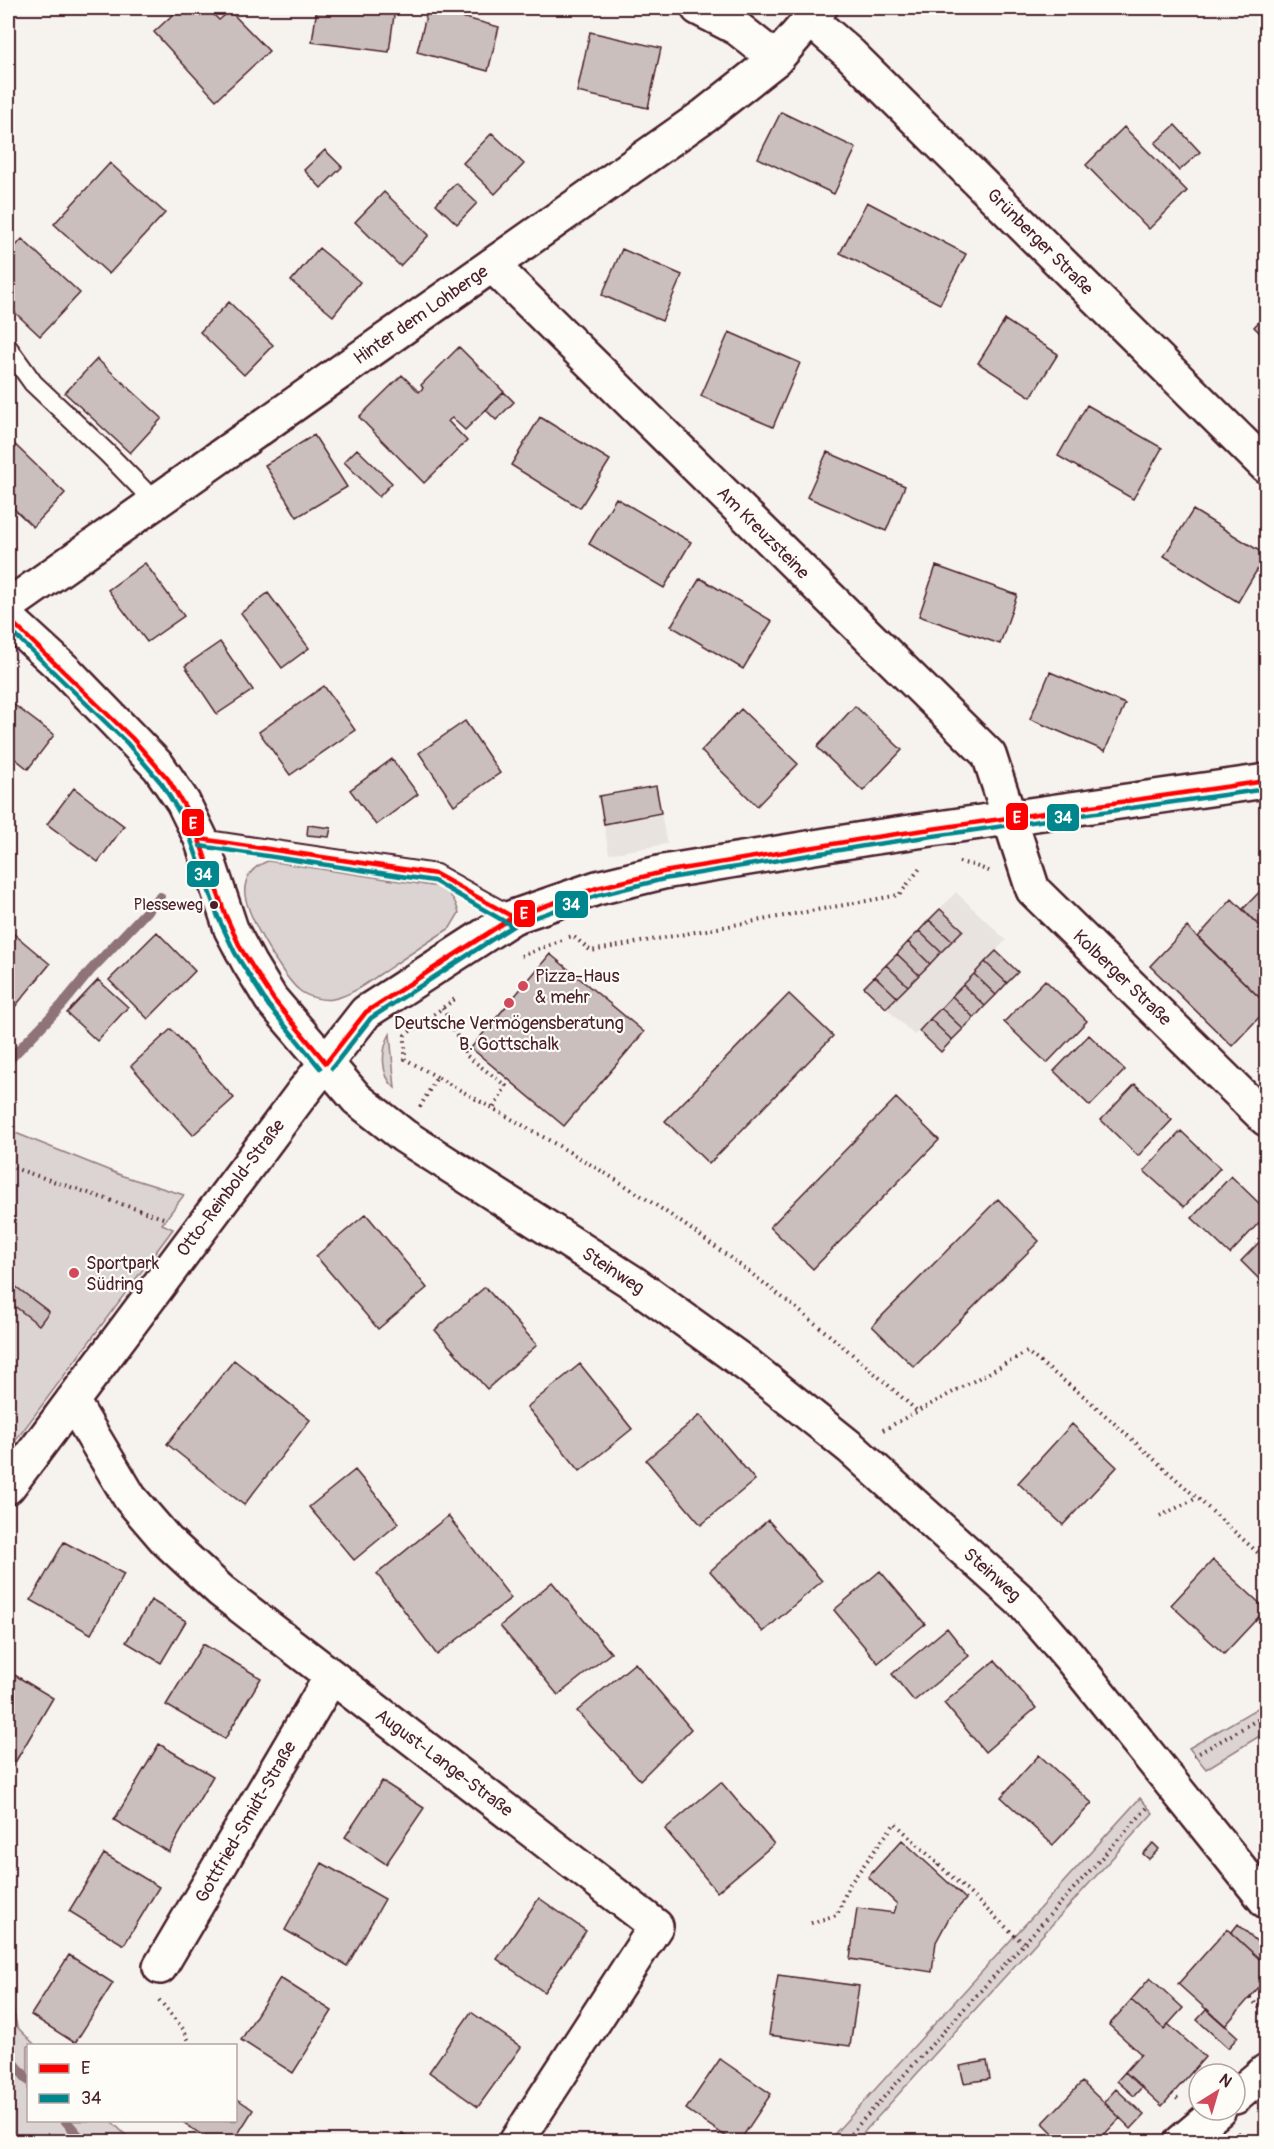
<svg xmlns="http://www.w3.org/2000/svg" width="1274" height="2149" font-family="Pangolin,sans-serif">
<rect width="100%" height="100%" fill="#f6f3ef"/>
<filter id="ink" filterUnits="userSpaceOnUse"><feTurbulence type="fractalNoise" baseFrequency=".0167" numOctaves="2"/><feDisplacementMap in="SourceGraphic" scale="12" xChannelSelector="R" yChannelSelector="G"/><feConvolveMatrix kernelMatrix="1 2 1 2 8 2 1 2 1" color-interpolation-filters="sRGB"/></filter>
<g filter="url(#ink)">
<path fill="#e9e3e0" d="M656,786L667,844L609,854L599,796Z
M956,892L1006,940L996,951L1018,972L941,1052L919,1031L914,1035L864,987Z"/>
<path fill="#dcd4d2" stroke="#937a7e" stroke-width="1.5" d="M268,861L439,887C451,894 455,899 459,913L450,928C428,942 407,956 385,971C369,981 353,995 333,999C323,1001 307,997 299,990C282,976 241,908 245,887C247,873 255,866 268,861Z
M390,1034L395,1088C380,1075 381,1050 390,1034Z
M8,1130L123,1176L184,1195L162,1224L173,1229L8,1451Z
M1266,1703V1732L1206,1769L1189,1748Z
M1140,1798L1153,1813L856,2141H828Z
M8,1999L12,2003L17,2027L35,2045L28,2046V2120L111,2121L132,2141H8Z"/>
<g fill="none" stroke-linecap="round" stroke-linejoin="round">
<path stroke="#8e7378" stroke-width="10" d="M8,1061L62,1005L90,971L160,897
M8,2056L28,2080
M65,2120L84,2142"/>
</g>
<path fill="#cbbfbe" stroke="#4a1f2b" stroke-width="1.5" d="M180,8H207L219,20L230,11L269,51L216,100L154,32Z
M317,8H395L389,52L312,42Z
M428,8L499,27L488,71L417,52Z
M590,32L661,48L648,108L577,92Z
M781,112L856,148L834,194L758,158Z
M1175,125L1200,152L1179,171L1155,143Z
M1124,127L1187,191L1149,229L1086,165Z
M492,133L524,164L495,194L463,163Z
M325,150L342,167L321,188L304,170Z
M110,163L165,213L109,274L54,224Z
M456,183L477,203L457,224L436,204Z
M384,192L429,235L400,266L355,222Z
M867,202L966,254L940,304L840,253Z
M22,239L80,293L40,336L8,306V255Z
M319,248L360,282L333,316L291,281Z
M622,249L682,275L662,321L602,295Z
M229,302L273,345L244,375L200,332Z
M1266,314V339L1254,327Z
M1005,320L1058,354L1031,397L978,363Z
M729,332L800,363L773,427L701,396Z
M459,347L504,392L465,430L452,418L448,421L467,441L424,483L359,417L402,375L419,392L423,388L421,385Z
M97,359L162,418L130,453L65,393Z
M504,392L514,402L496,420L486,410Z
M1087,405L1162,448L1133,499L1058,456Z
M540,417L610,460L580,508L511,465Z
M314,435L347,487L297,517L265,465Z
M8,438L65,493L33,527L8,503Z
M357,449L392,483L379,497L344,462Z
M827,452L905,486L886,531L807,497Z
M616,498L691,542L664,588L589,544Z
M1193,510L1266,555L1238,602L1164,556Z
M145,563L184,616L147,642L108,590Z
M936,566L1017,595L1000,644L919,616Z
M700,578L772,621L743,669L671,626Z
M268,593L309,648L282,668L241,613Z
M220,642L253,690L217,714L185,666Z
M1050,672L1125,704L1105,751L1030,719Z
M324,686L355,730L290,775L259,732Z
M9,701L54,735L28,769L8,753V703Z
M855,706L902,750L863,791L817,747Z
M741,709L798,764L757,806L701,751Z
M465,721L500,773L454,805L419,753Z
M392,759L418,794L376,825L350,790Z
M656,786L661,813L604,824L599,796Z
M74,788L124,826L98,862L47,824Z
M308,825L331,828L329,837L307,835Z
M1266,885V933L1243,909Z
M1232,899L1266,933V990L1259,997L1198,937Z
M940,909L963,930L952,941L929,920Z
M929,920L952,941L941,952L919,931Z
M1187,927L1266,1004V1010L1232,1046L1150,966Z
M8,929L50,964L9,1014L8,1012Z
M919,931L941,952L930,964L908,942Z
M157,932L195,971L148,1019L109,980Z
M908,942L930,964L919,975L897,954Z
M996,951L1018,972L1007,983L985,962Z
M550,954L644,1032L564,1126L471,1048Z
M897,954L919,975L908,986L886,965Z
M985,962L1007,983L996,995L974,974Z
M886,965L908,986L897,997L875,976Z
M974,974L996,995L985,1006L963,985Z
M875,976L897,997L886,1008L864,987Z
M98,980L128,1007L97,1041L67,1013Z
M1045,980L1087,1021L1047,1063L1004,1022Z
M963,985L985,1006L974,1018L952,996Z
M789,994L833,1036L709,1164L665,1121Z
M952,996L974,1018L963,1029L941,1008Z
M941,1008L963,1029L952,1040L930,1019Z
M930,1019L952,1040L941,1052L919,1031Z
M171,1029L234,1098L193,1135L131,1066Z
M1089,1035L1125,1070L1090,1106L1054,1071Z
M1135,1084L1172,1120L1138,1156L1101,1120Z
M896,1098L939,1140L813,1269L770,1227Z
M1181,1131L1220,1168L1184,1207L1144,1171Z
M1231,1176L1266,1210V1215L1230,1254L1192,1218Z
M998,1199L1039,1241L914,1367L872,1326Z
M366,1214L427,1288L378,1329L316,1256Z
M1266,1235V1286L1241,1261Z
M15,1286L49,1312L39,1325L8,1301V1296Z
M485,1287L537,1345L487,1389L435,1330Z
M234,1360L310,1420L244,1505L167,1444Z
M580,1364L632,1429L580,1471L527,1407Z
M700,1415L755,1480L701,1525L646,1460Z
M1072,1424L1117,1467L1063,1525L1018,1483Z
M355,1470L399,1523L354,1560L309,1507Z
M448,1516L511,1598L437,1655L377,1574Z
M768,1520L822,1581L763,1632L710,1571Z
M64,1542L124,1574L91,1634L31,1600Z
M1213,1560L1266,1609L1224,1654L1171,1605Z
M880,1571L925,1624L878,1663L834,1610Z
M552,1582L611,1653L558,1695L500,1626Z
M151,1600L186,1621L161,1663L126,1642Z
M947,1628L969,1656L914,1701L892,1674Z
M203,1644L261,1678L225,1739L166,1705Z
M995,1660L1036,1708L985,1752L944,1703Z
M635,1663L691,1729L640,1780L577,1711Z
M8,1671L53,1698L10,1771L8,1769Z
M159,1744L213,1776L169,1852L114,1820Z
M1039,1755L1092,1803L1053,1845L1001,1797Z
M382,1781L424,1808L386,1864L345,1837Z
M721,1782L774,1844L717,1892L665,1829Z
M902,1840L966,1899L949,1918L936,1942L932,1972L850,1959L857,1908L894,1913L897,1904L868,1877Z
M1153,1843L1159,1849L1149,1859L1143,1854Z
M104,1854L159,1887L124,1945L69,1911Z
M322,1863L385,1899L347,1966L285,1930Z
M539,1898L586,1931L544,1992L497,1959Z
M1238,1924L1266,1950V1965L1231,1933Z
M1227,1929L1266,1965V1979L1225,2026L1178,1984Z
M69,1955L113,1983L75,2043L31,2015Z
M778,1975L859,1986L850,2046L769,2035Z
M280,1978L332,2011L293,2073L241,2040Z
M1150,1978L1183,2008L1164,2029L1131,2000Z
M1131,2000L1164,2029L1168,2024L1205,2057L1162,2106L1125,2072L1141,2054L1109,2025Z
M1207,2009L1238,2037L1228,2048L1197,2020Z
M471,2012L521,2047L478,2107L429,2072Z
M720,2059L771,2094L739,2142H734L686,2109Z
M987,2061L990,2079L964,2083L960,2066Z
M1125,2072L1142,2087L1134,2096L1117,2081Z
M1082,2082L1120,2118L1097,2142H1062L1043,2123Z
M1116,2089L1144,2115L1131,2129L1104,2102Z
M236,2098L253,2110L233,2142H212L180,2120H236Z
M1239,2132L1248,2142L1231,2141Z
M402,2133L416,2142H396Z"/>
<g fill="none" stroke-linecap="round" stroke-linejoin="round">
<defs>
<path id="lane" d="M8,348L33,383L108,454L155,502
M201,839L436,874L513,917"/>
<path id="street" d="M698,8L737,28L776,59
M811,20L850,54L1266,466
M492,265L989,755L1033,890L1266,1119
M8,606L705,115L776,59L820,8
M8,618L67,672L159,767L183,802L201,839L231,929L249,963L271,999L357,1099L404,1136L632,1282L750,1367L851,1448L1023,1603L1069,1656L1266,1901
M72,1401L130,1498L167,1541L221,1591L656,1926L516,2142
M8,1487L300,1096L366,1012L513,917L597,888L663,872L869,838L1266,781
M160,1967L331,1677
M1235,2097L1266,2071
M1181,2142L1219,2110"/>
</defs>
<use href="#lane" stroke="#4a1f2b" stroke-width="22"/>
<use href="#street" stroke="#4a1f2b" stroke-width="38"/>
<path stroke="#4a1f2b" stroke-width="4" stroke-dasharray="1.5 4.5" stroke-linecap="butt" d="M959,862L973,865L989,871
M569,937L573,936L591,951L899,895L921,867
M521,956L562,940
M443,1008L467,1056L506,1086L493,1109
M437,1077L405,1059V1035L455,999
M420,1107L437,1077C516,1122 597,1165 672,1216C758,1276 839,1340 917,1411
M8,1166L166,1219
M883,1430L1027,1352L1086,1398L1266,1560
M1160,1516L1197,1498
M1194,1756L1266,1715
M939,1865L1023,1943
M811,1923L837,1915L849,1885L895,1823L939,1865L935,1870
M1250,1998L1266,2014
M159,2000L184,2030L191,2046
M1172,2094L1179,2100
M1102,2136L1108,2142
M843,2142L1147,1808"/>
<use href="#lane" stroke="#fdfcf7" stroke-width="18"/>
<use href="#street" stroke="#fdfcf7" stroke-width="33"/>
<defs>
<path id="bus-1" d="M8,618L132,738L168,779L191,817L225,914L241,949L274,1000L326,1063
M201,839L436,874L513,917
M326,1063L366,1012L513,917L597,888L663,872L869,838L1266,781"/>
<path id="bus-2" d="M8,628L127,743L162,784L184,820L218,917L235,953L268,1005L320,1068
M200,846L434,881L509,924
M332,1068L371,1018L516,924L599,895L664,879L870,845L1266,789"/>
</defs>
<use href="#bus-1" stroke="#fdfcf7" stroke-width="9"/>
<use href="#bus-2" stroke="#fdfcf7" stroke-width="9"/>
<use href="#bus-1" stroke="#f00" stroke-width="4.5"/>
<use href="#bus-2" stroke="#00878d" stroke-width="4.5"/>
</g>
</g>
<circle fill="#4a1f2b" stroke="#fdfcf7" stroke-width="2" cx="214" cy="905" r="5"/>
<g fill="#d1495b" stroke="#fdfcf7" stroke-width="2">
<circle cx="523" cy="986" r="6"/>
<circle cx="509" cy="1003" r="6"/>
<circle cx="74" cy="1273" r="6"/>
</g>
<g text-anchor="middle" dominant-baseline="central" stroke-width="4.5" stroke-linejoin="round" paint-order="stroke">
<g font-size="16" fill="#4a1f2b" stroke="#fdfcf7" text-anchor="end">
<text x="203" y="905">Plesseweg</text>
</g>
<g font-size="18" fill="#4a1f2b" stroke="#fdfcf7">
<text transform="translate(1040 242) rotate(45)">Grünberger Straße</text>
<text transform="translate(421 315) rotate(-35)">Hinter dem Lohberge</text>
<text transform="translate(763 533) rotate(45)">Am Kreuzsteine</text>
<text transform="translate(1122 978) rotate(44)">Kolberger Straße</text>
<text transform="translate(231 1188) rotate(-53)">Otto-Reinbold-Straße</text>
<text transform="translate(613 1271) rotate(33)">Steinweg</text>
<text transform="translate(992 1575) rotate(42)">Steinweg</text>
<text transform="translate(444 1763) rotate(37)">August-Lange-Straße</text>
<text transform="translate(246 1822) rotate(-60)">Gottfried-Smidt-Straße</text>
</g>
<g font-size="18" fill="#4a1f2b" stroke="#fdfcf7" text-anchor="start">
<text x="535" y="976">Pizza-Haus<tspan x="535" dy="21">&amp; mehr</tspan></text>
<text x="509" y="1023" text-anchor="middle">Deutsche Vermögensberatung<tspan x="509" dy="21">B. Gottschalk</tspan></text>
<text x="86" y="1263">Sportpark<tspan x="86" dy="21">Südring</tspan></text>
</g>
</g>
<g stroke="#fdfcf7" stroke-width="2">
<rect x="1005" y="802" width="24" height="29" rx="6" fill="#f00"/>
<rect x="1046" y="803" width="34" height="29" rx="6" fill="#00878d"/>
<rect x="181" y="808" width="24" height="29" rx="6" fill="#f00"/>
<rect x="186" y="860" width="34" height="28" rx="6" fill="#00878d"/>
<rect x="554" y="890" width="35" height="29" rx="6" fill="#00878d"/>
<rect x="513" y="899" width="23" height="29" rx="6" fill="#f00"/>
</g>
<g font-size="16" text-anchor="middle" font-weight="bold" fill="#fff">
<text x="1017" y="823">E</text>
<text x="1063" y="823">34</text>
<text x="193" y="829">E</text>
<text x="203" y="880">34</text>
<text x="571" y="910">34</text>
<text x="524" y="919">E</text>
</g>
<rect width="1274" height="2149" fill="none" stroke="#fdfcf7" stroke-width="30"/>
<rect x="15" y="15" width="1244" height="2119" fill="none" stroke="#4a1f2b" stroke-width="2" filter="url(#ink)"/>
<rect x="27" y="2044" width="210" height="78" fill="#fdfcf7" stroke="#b5a4a5" stroke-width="1.5"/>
<rect x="39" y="2064" width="30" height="9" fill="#ff0000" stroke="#b5a4a5" stroke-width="1.5"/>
<text x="81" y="2074" font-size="18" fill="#4a1f2b">E</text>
<rect x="39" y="2094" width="30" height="9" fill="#00878d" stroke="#b5a4a5" stroke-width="1.5"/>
<text x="81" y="2104" font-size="18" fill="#4a1f2b">34</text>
<g transform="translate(1217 2092) rotate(37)"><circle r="28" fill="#fdfcf7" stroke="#b5a4a5" stroke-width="1.5"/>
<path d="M0-4.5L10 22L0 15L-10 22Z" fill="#d1495b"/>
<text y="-9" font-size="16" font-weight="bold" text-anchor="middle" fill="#4a1f2b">N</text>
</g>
</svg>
